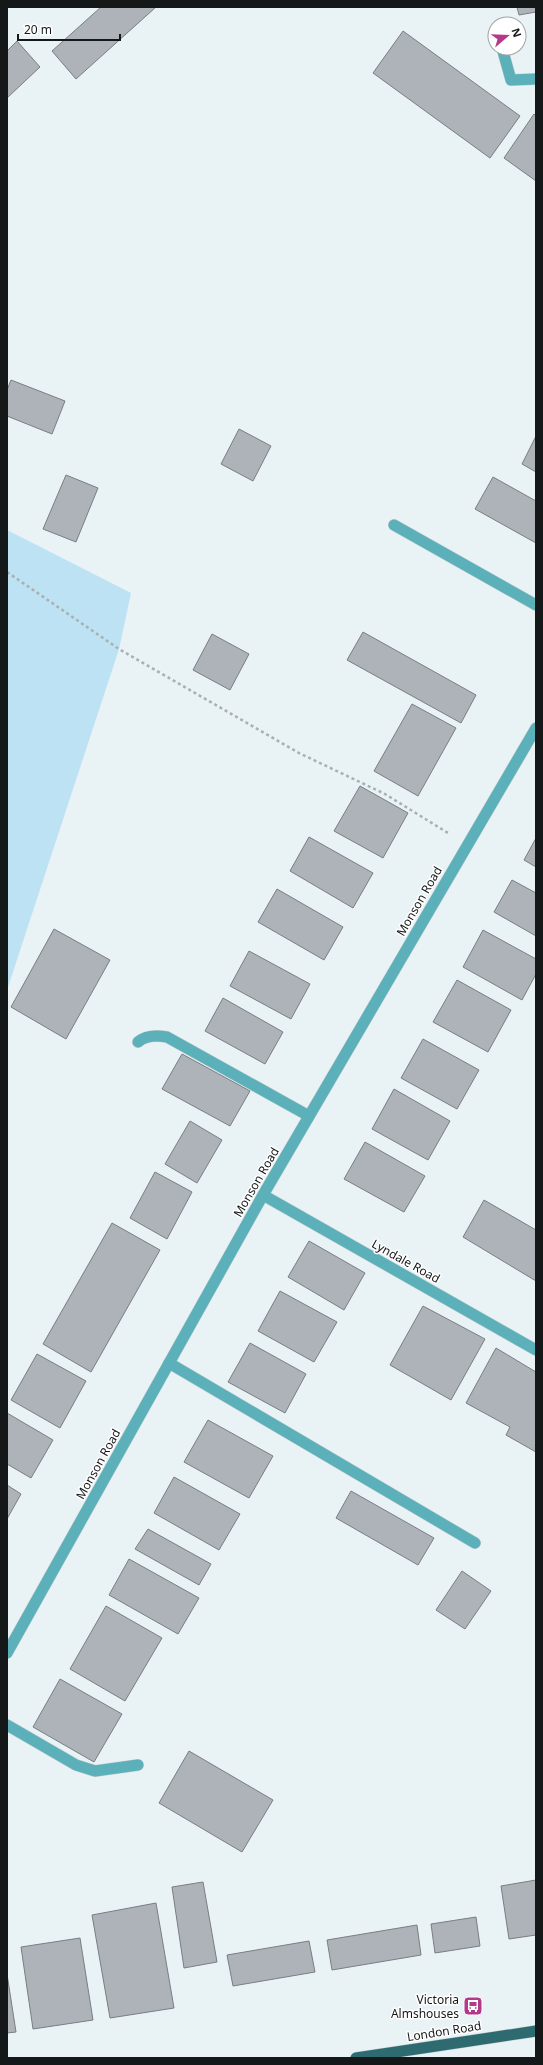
<svg xmlns="http://www.w3.org/2000/svg" width="543" height="2065" font-family="'Noto Sans',sans-serif">
<rect width="100%" height="100%" fill="#e9f2f5"/>
<path fill="#bce2f4" d="M7,530L131,593L119,649L7,990Z"/>
<path fill="#adb3b8" stroke="#797e83" d="M101,7H156L76,79L52,51Z
M517,7H536V12L519,15Z
M403,31L520,116L490,158L373,73Z
M17,41L40,67L7,98V51Z
M534,114L536,116V181L504,158Z
M11,380L65,401L52,434L7,416V390Z
M239,429L271,446L253,481L221,464Z
M536,436V472L522,464Z
M66,475L98,488L76,542L43,529Z
M493,477L536,501V543L475,509Z
M363,632L476,695L461,723L347,660Z
M212,634L249,654L230,690L193,670Z
M412,704L456,728L418,796L374,771Z
M360,786L408,813L383,858L334,831Z
M309,837L373,873L353,908L290,871Z
M536,838V867L524,860Z
M512,880L536,893V936L494,912Z
M277,889L343,927L324,960L258,922Z
M54,929L110,960L66,1039L11,1007Z
M483,930L536,959V974L522,1000L463,967Z
M249,951L310,984L291,1019L230,986Z
M457,980L511,1010L488,1052L433,1022Z
M223,998L283,1032L265,1064L205,1031Z
M423,1039L479,1070L457,1109L401,1078Z
M182,1054L250,1091L230,1126L162,1089Z
M394,1089L450,1121L428,1160L372,1129Z
M190,1121L222,1140L197,1183L165,1164Z
M365,1142L425,1176L404,1212L344,1179Z
M155,1172L192,1192L167,1239L130,1218Z
M484,1200L536,1230V1281L463,1237Z
M112,1223L160,1250L91,1372L43,1344Z
M309,1241L365,1273L344,1310L288,1277Z
M280,1291L337,1322L314,1362L258,1331Z
M423,1306L485,1339L451,1400L390,1365Z
M250,1343L306,1374L285,1413L228,1382Z
M496,1348L536,1372V1452L506,1435L510,1427L466,1403Z
M37,1354L86,1381L60,1428L11,1400Z
M7,1413L53,1440L31,1478L7,1464Z
M208,1420L273,1456L249,1498L184,1462Z
M174,1477L240,1514L219,1550L154,1513Z
M7,1485L21,1494L7,1519Z
M351,1491L434,1538L418,1565L336,1518Z
M148,1529L211,1564L199,1585L135,1549Z
M129,1559L199,1598L178,1634L109,1595Z
M462,1571L491,1591L465,1629L436,1610Z
M106,1606L162,1638L125,1701L70,1669Z
M60,1679L122,1714L94,1762L33,1727Z
M189,1751L273,1800L242,1852L159,1803Z
M536,1880V1935L509,1939L501,1886Z
M203,1882L217,1962L184,1968L172,1887Z
M156,1903L174,2008L110,2018L92,1915Z
M476,1917L480,1946L435,1953L431,1924Z
M417,1925L421,1955L332,1970L327,1940Z
M80,1938L93,2020L33,2029L21,1947Z
M309,1941L315,1972L233,1986L227,1955Z
M7,1974L16,2032L7,2033Z"/>
<g fill="none" stroke-linecap="round" stroke-linejoin="round">
<defs>
<path id="service" d="M394,525L536,605
M138,1042C146,1035 156,1035 167,1037L309,1116
M169,1363L475,1543
M7,1725L76,1765L95,1771L138,1765"/>
<path id="minor" d="M502,48L511,80L536,79
M263,1195L536,1350
M7,1653L263,1195L536,728"/>
<path id="primary" d="M356,2058L536,2031"/>
</defs>
<use href="#service" stroke="#c7cfd2" stroke-width="12"/>
<use href="#minor" stroke="#c7cfd2" stroke-width="12"/>
<use href="#primary" stroke="#c7cfd2" stroke-width="12"/>
<path stroke="#a9b0b2" stroke-width="2.5" stroke-dasharray="3 3" stroke-linecap="butt" d="M7,572L119,649L299,753L385,794L448,833"/>
<use href="#service" stroke="#5bb0b9" stroke-width="11"/>
<use href="#minor" stroke="#5bb0b9" stroke-width="11"/>
<use href="#primary" stroke="#2e6b71" stroke-width="11"/>
</g>
<defs>
<symbol id="bus-square" viewBox="-11 -11 22 22"><rect x="-9" y="-9" width="18" height="18" rx="4" fill="#b4398b" stroke="#fff"/><path d="M-5-6H5V4H4V6H2V4H-2V6H-4V4H-5ZM-3.5-4V0h7V-4ZM-3.5 1.2v1.5H-2V1.2ZM2 1.2v1.5H3.5V1.2Z" fill="#fff"/></symbol>
</defs>
<g fill-rule="evenodd">
<use href="#bus-square" x="462" y="1995" width="22" height="22"/>
</g>
<g text-anchor="middle" dominant-baseline="central" stroke-width="3" stroke-linejoin="round" paint-order="stroke">
<g font-size="12" fill="#151819" stroke="#fff">
<text transform="translate(419 901) rotate(-60)">Monson Road</text>
<text transform="translate(256 1182) rotate(-60)">Monson Road</text>
<text transform="translate(406 1261) rotate(29)">Lyndale Road</text>
<text transform="translate(98 1464) rotate(-61)">Monson Road</text>
<text transform="translate(444 2031) rotate(-9)">London Road</text>
</g>
<g font-size="12" fill="#151819" stroke="#fff" text-anchor="end">
<text x="459" y="1999">Victoria<tspan x="459" dy="14">Almshouses</tspan></text>
</g>
</g>
<rect width="543" height="2065" fill="none" stroke="#151819" stroke-width="16"/>
<g transform="translate(507 36) rotate(71)"><circle r="19" fill="#ffffff" stroke="#a1a3a3"/>
<path d="M0-3L7 15L0 10L-7 15Z" fill="#b4398b"/>
<text y="-6" font-size="11" font-weight="bold" text-anchor="middle" fill="#151819">N</text>
</g>
<path d="M18 34v6h102v-6" fill="none" stroke="#151819" stroke-width="2"/>
<text x="24" y="34" font-size="12" fill="#151819" stroke="#ffffff" stroke-width="3" paint-order="stroke">20 m</text>
</svg>
